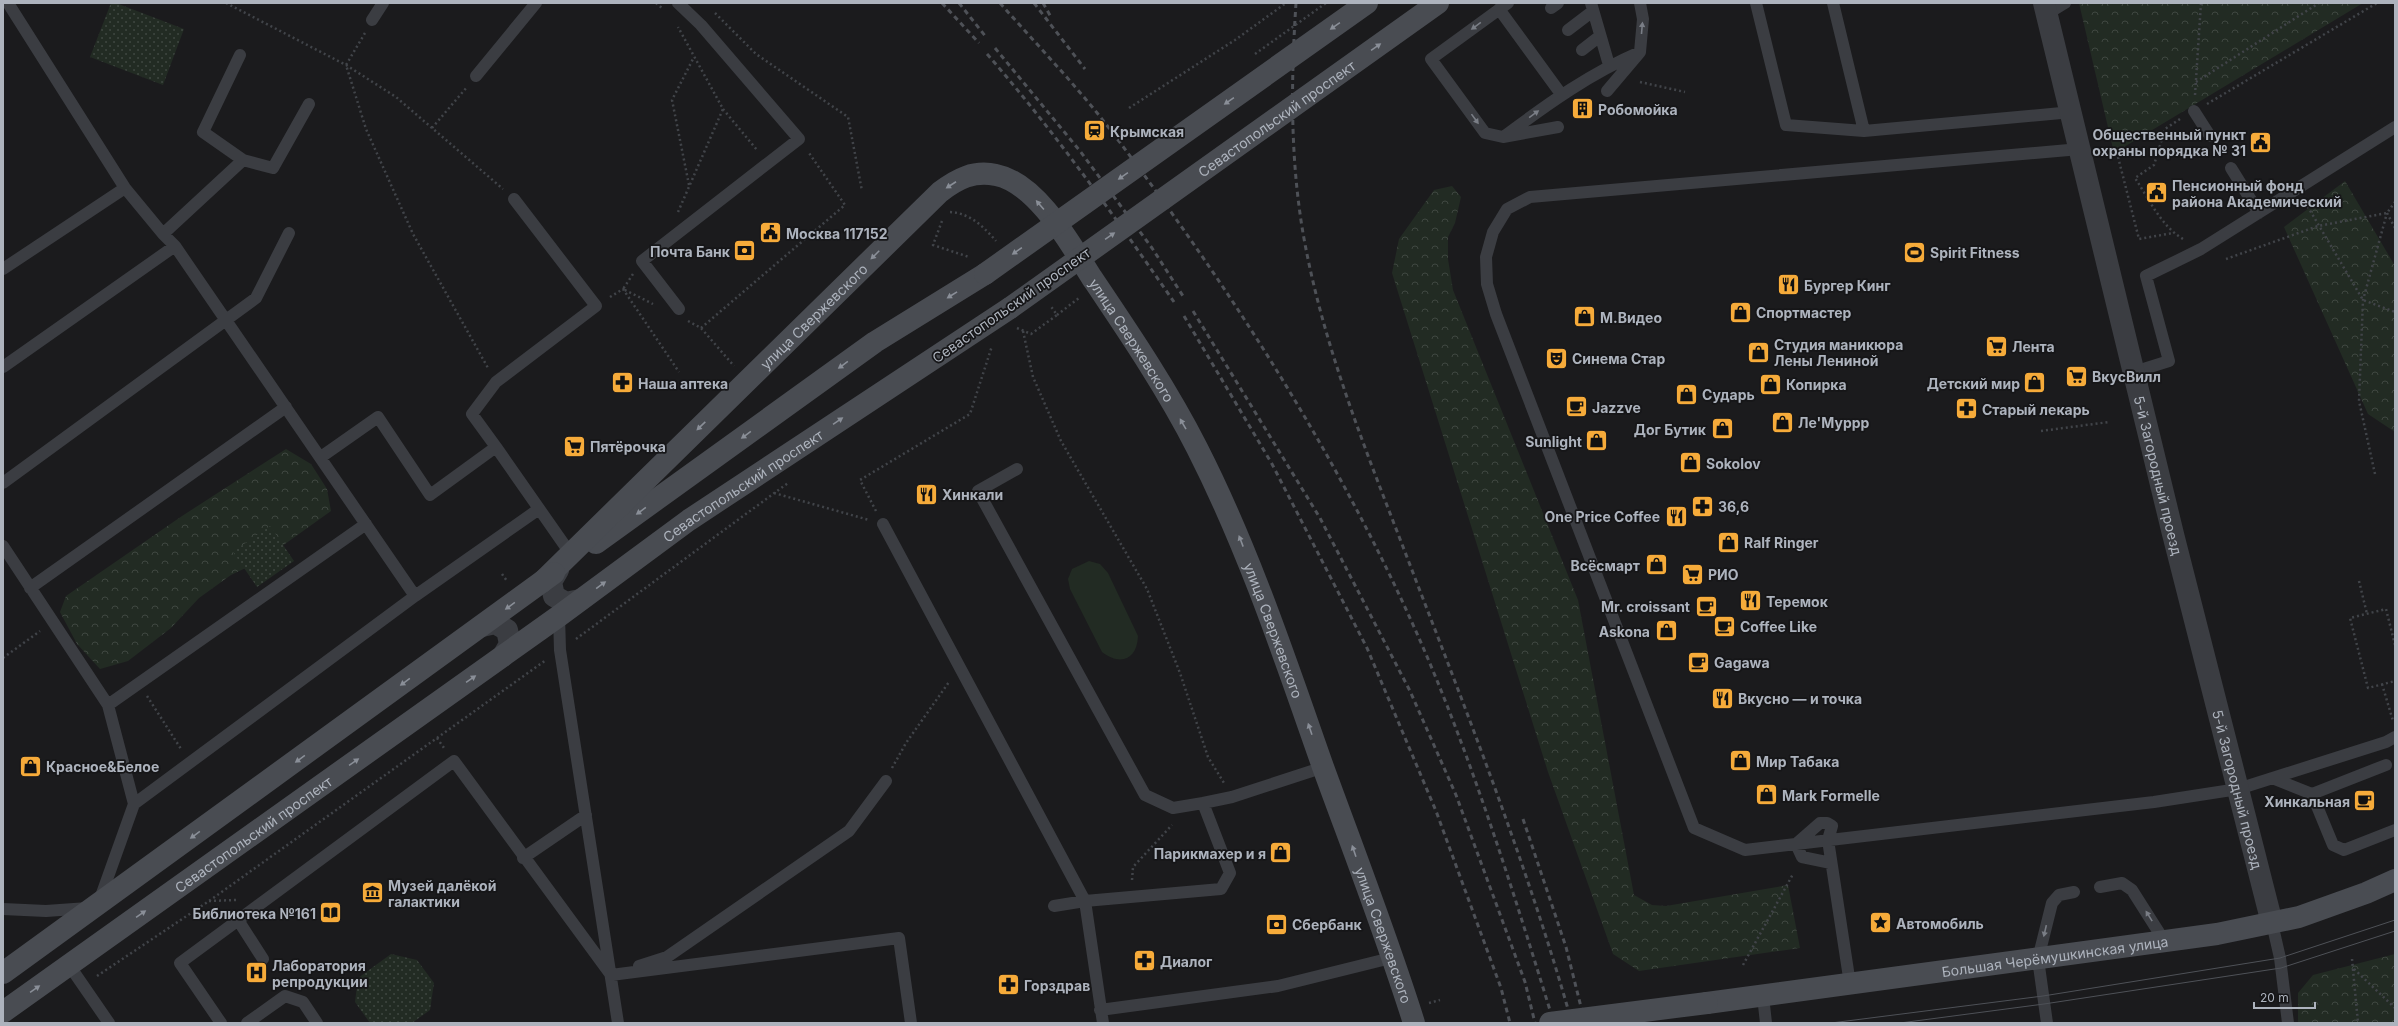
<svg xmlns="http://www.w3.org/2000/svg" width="2398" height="1026" font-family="Inter,sans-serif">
<defs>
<pattern id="forest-crowns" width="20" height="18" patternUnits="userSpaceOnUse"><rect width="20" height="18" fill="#222b23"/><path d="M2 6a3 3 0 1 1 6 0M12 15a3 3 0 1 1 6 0" fill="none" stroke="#3f4741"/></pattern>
<pattern id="park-dots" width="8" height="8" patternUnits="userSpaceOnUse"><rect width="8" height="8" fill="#222b23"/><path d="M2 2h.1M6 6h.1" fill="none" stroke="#3f4741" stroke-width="1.8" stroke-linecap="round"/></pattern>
</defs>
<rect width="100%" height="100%" fill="#1b1b1d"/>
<path fill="url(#forest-crowns)" d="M2079,3H2363L2114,153Z
M2345,181L2395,266V432L2368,414L2284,227Z
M1452,186L1461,197L1455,223L1448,237V259L1453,290L1578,600L1634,895L1652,905L1666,906L1788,885L1800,948L1639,971L1613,954L1548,772L1392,273L1399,239L1434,190Z
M286,449L311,464L327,489L331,511L264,559L231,575L199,598L171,628L128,661L100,669L77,644L60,612L66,596L182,516Z
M2395,954V1023H2298V993L2313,975Z"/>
<path fill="url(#park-dots)" d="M111,3H116L184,29L163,85L90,57Z
M270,526L294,561L257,587L233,552Z
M391,954L417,960L434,983L430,1010L412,1023H370L355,1002L358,978Z"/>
<path fill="#222b23" d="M1089,561L1100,564L1108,573L1138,636C1137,660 1120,666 1102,652L1070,589L1068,579L1072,569Z"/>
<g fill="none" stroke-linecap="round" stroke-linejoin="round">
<path stroke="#414449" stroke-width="2.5" stroke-dasharray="2 3" stroke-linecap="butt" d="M226,3L346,65L396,97L503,189
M656,3L662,8
M715,13L756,54L848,117L862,191
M365,33L346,65L366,129L413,234L488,368
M1640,82L1685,92
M2196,82L2319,3
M2195,95L2201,3
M2207,104L2377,3
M1129,108L1235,40L1286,3
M723,109L757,150
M2180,119L2165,129L2154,165L2135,178C2149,199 2161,226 2183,239
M432,128L467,87
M2118,157L2139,239L2173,233
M689,185L672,100L694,57
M2305,202L2363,300L2395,312
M678,212L723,109L678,27
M950,212C970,213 984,227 996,241
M2387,213L2395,228
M942,221L933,245L969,257
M2226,259L2318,226L2387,213L2395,202
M633,274L623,289L653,304
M610,297L623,289L679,372
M1057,315L1079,298
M688,321L701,328L734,366
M701,328L845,205L809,153
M1017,328L1031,334L1057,315L1050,305
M1023,331L1033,377L1061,441L1147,589L1180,673L1208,757L1224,783
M2041,431L2109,422
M2375,474L2359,401L2363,300L2387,213
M774,493L869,520
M876,511L860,480L970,414L992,346
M502,574L507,581
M2359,581L2367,614
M576,639L788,483
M2395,645L2386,609L2350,618L2368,688L2395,681
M3,658L40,631
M2382,684L2393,721
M147,696L181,749
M437,738L444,748
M892,768L906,743L949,682
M1132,880L1133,867L1172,825
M209,901L236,900
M2352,959L2358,1023
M1743,965L1793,874
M2354,969L2395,1008
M97,976L209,901L546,660
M1429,1003L1440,1000"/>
<path stroke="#3b3d42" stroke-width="12" d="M8,3L125,188L163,234L175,246L415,596
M678,3L701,25L799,139L642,261L679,309
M1508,3L1431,59L1485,133L1503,137L1558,127
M1591,3L1609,65
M1756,3L1786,125L1864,131
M1833,3L1864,131L2072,112
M1551,8L1558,3
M1499,9L1561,94
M2047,14L2065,3
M372,20L383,3
M1568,30L1593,11
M1582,50L1600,36
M476,76L536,3
M1607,91L1640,52L1643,19L1640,3
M2194,111L2210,136
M1506,135C1549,103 1591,73 1640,52
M2080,149L1530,197L1507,209L1493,232L1486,257L1487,284L1496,314L1694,828L1745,850L2154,802L2238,789L2386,742L2395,737
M243,160L273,168L309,104
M2231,168L2259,213
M163,234L243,160L203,132L240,55
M3,269L125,188
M3,367L175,246
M2134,372L2169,361L2146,276L2201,249L2395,127
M496,447L472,414L496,382L596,306L514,199
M321,457L378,417L430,495L496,447L570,553
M1017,469L978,491L1145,795L1173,808L1203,803
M3,483L256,298L289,233
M883,524L1085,901L1103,1023
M3,546L108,705L134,804
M30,588L286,407
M559,616L560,650L618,1023
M108,705L366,524
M2272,778L2312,794L2333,845L2344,850L2395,830
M2312,794L2386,765
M523,858L586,815
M1831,863L1802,857L1796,844L1820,823H1827L1832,826L1828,840L1850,984
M2100,887L2122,883L2132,890L2165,942
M100,899L134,804L415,596L539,509
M1054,906L1085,901L1221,889L1230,873L1203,803L1232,797L1324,767
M3,909L46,911L88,908
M238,920L263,959
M2272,923L2280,958L2288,1023
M69,965L109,1023
M639,966L667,957L849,831L886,781
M611,975L899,938L911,1023
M1763,996L1766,1023
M1100,1010L1278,986L1391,958
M221,1023L180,963L454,761L611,975
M247,1023L285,996L303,1002L317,1023
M2047,1023L2038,959L2052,903L2059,895L2074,892"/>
<g stroke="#3b3d42" stroke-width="22">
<path id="s1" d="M2044,3L2173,534L2272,923"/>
<path d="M558,570L551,582L554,596L566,603L580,600"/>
<path d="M482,626L495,623L507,630L510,644L503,656"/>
</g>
<g stroke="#494c52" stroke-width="22">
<path d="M596,543L875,342L985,274"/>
<path id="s2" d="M542,582L940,192C957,179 974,170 996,175C1037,183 1071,245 1092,278C1129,333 1167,389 1197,448C1249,550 1285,659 1323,767C1354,852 1387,937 1414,1023"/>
<path d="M3,973L554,573"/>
<path id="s3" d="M1707,1003L2217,934L2299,917L2366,893L2395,880"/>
<path id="s4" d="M3,1012L559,616L689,520L1010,308"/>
</g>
<path stroke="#4e5157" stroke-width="1" d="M1831,1023L2043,996L2280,958L2395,920
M1900,1023L2044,1004L2281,968L2395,931"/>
<path stroke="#4e5157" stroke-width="3" stroke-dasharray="5 4" stroke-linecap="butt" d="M942,3L979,43
M959,3L986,37
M1000,3C1037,45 1078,87 1112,132C1239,299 1356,484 1436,678C1482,790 1518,907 1554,1023
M1034,3L1085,69
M1043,3L1051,17
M1296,3C1291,80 1290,156 1303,233C1324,353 1372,465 1415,578C1472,725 1529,871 1572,1023
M995,48L1080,151L1152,248L1183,296
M987,54C1055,132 1115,217 1174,302
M1193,311L1320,518L1410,691L1456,795L1525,982L1535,1023
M1184,316L1272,464L1367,648L1436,811L1501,988L1510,1023
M1523,819L1566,947L1585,1023"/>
<path stroke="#414449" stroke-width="2.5" stroke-dasharray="2 3" stroke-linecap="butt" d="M1255,54L1326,3"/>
<g stroke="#494c52" stroke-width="22">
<path d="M985,274L1367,3"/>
<path id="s5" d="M1010,308L1438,3"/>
<path d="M1550,1023L1707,1003"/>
</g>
</g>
<defs><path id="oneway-solid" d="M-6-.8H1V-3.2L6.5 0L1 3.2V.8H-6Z"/></defs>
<g fill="#8a8f98">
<use href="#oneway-solid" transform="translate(1335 26) rotate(145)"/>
<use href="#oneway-solid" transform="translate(1376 47) rotate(-35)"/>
<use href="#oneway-solid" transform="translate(1229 101) rotate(145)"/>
<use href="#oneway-solid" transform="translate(1123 176) rotate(145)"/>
<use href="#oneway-solid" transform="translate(951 185) rotate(147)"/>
<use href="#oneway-solid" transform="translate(1040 205) rotate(-131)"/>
<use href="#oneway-solid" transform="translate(1110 236) rotate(-35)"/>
<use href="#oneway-solid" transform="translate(1017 251) rotate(145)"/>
<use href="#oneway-solid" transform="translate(875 255) rotate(135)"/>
<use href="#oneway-solid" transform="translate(952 295) rotate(148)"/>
<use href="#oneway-solid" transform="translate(843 365) rotate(144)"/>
<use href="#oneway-solid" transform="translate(838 421) rotate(-34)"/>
<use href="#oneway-solid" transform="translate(1183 424) rotate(-120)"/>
<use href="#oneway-solid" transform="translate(701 426) rotate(136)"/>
<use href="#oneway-solid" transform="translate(746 435) rotate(144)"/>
<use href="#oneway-solid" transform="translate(641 511) rotate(144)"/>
<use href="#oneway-solid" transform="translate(1241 541) rotate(-111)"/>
<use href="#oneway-solid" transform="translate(601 585) rotate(-36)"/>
<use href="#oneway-solid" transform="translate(510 606) rotate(144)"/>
<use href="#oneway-solid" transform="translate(471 679) rotate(-35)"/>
<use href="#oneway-solid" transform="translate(405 682) rotate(144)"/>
<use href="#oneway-solid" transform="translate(1310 729) rotate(-109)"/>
<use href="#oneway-solid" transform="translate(300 759) rotate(144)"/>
<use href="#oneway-solid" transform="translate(354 762) rotate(-35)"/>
<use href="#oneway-solid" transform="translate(195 835) rotate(144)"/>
<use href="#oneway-solid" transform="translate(1354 851) rotate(-109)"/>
<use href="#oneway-solid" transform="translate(141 914) rotate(-35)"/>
<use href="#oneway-solid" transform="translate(35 989) rotate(-35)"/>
</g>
<g fill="#7a7e86">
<use href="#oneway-solid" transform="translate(1476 26) rotate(144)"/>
<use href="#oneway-solid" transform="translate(1642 28) rotate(-85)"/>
<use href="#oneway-solid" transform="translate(1534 114) rotate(-36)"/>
<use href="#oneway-solid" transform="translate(1475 119) rotate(54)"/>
<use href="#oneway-solid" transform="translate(2149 916) rotate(-122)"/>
<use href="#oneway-solid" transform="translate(2045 931) rotate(103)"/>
</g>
<defs>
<symbol id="building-square" viewBox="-11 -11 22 22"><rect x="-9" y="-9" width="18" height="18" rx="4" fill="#f6ab3a" stroke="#161618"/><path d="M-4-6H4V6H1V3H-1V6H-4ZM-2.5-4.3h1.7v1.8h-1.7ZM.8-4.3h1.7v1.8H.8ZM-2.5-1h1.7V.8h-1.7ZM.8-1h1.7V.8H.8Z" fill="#111"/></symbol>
<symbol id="station-square" viewBox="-11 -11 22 22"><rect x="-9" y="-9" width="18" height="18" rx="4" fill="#f6ab3a" stroke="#161618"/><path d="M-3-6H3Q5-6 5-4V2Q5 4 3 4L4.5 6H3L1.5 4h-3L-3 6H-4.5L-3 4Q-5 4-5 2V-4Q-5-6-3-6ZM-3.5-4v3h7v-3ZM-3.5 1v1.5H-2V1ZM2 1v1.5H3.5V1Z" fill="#111"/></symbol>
<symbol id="civic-square" viewBox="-11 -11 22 22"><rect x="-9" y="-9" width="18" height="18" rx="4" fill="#f6ab3a" stroke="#161618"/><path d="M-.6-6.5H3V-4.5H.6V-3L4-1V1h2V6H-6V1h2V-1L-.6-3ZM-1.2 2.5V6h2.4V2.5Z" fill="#111"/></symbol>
<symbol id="bank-square" viewBox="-11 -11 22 22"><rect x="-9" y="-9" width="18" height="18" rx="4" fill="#f6ab3a" stroke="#161618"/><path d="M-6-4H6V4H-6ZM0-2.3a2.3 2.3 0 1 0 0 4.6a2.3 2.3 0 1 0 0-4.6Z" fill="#111"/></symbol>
<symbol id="stadium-square" viewBox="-11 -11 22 22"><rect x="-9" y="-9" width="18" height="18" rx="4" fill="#f6ab3a" stroke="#161618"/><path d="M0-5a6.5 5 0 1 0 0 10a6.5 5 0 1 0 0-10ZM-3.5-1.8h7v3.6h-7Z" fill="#111"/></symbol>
<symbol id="restaurant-square" viewBox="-11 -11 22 22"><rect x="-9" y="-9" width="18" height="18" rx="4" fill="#f6ab3a" stroke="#161618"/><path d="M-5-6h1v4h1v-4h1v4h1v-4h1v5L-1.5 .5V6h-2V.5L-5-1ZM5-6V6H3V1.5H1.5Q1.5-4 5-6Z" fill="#111"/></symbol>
<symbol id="shop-square" viewBox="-11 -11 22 22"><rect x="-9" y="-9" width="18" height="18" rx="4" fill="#f6ab3a" stroke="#161618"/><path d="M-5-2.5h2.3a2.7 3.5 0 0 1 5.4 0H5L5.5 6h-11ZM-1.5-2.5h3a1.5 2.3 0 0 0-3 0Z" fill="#111"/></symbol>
<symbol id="supermarket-square" viewBox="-11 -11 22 22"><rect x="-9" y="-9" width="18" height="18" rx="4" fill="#f6ab3a" stroke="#161618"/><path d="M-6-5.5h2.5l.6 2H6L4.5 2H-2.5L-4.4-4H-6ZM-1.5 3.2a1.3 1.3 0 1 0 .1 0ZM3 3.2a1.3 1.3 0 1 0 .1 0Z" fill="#111"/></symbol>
<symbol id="theatre-square" viewBox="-11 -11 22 22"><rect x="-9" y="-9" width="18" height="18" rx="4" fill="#f6ab3a" stroke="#161618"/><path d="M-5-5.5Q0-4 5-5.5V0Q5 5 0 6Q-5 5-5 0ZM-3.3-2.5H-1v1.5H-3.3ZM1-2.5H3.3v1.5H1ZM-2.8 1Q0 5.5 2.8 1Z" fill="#111"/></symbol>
<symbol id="pharmacy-square" viewBox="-11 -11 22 22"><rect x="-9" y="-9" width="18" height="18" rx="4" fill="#f6ab3a" stroke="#161618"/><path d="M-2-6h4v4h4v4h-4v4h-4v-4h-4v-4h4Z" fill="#111"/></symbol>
<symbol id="cafe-square" viewBox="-11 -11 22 22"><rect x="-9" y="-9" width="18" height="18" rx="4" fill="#f6ab3a" stroke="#161618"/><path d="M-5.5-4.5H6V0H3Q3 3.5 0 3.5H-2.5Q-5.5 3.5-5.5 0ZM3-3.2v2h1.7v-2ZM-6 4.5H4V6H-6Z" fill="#111"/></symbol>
<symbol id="museum-square" viewBox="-11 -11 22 22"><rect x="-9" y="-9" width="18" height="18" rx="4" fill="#f6ab3a" stroke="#161618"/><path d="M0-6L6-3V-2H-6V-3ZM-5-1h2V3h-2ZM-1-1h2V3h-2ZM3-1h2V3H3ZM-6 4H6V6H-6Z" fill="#111"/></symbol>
<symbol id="library-square" viewBox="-11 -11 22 22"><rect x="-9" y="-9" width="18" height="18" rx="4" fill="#f6ab3a" stroke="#161618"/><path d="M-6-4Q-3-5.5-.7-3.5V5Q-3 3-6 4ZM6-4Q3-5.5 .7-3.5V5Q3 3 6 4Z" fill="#111"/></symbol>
<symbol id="sight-square" viewBox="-11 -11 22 22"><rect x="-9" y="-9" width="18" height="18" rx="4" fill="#f6ab3a" stroke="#161618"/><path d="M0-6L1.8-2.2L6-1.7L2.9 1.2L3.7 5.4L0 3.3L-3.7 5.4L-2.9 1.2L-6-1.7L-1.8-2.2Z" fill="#111"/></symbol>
<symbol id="hospital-square" viewBox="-11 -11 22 22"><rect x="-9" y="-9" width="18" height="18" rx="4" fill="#f6ab3a" stroke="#161618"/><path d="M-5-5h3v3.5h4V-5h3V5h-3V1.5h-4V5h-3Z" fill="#111"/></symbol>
</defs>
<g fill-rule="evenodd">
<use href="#building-square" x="1570" y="96" width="25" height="25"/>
<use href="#station-square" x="1082" y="118" width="25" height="25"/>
<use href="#civic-square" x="2248" y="130" width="25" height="25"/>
<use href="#civic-square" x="2144" y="180" width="25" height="25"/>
<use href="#civic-square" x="758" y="220" width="25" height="25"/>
<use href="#bank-square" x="732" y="238" width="25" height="25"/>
<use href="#stadium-square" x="1902" y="240" width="25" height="25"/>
<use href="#restaurant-square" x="1776" y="272" width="25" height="25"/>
<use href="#shop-square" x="1728" y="300" width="25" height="25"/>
<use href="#shop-square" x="1572" y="304" width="25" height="25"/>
<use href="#supermarket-square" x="1984" y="334" width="25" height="25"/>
<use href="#shop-square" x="1746" y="340" width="25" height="25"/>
<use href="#theatre-square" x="1544" y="346" width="25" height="25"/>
<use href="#supermarket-square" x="2064" y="364" width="25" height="25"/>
<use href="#pharmacy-square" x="610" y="370" width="25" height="25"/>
<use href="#shop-square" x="2022" y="370" width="25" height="25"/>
<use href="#shop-square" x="1758" y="372" width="25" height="25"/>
<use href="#shop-square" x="1674" y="382" width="25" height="25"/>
<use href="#cafe-square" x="1564" y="394" width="25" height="25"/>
<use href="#pharmacy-square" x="1954" y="396" width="25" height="25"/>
<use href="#shop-square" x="1770" y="410" width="25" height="25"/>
<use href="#shop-square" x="1710" y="416" width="25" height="25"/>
<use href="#shop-square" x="1584" y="428" width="25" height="25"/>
<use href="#supermarket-square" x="562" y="434" width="25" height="25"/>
<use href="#shop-square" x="1678" y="450" width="25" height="25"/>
<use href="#restaurant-square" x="914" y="482" width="25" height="25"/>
<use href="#pharmacy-square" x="1690" y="494" width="25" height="25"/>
<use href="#restaurant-square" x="1664" y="504" width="25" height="25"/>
<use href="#shop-square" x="1716" y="530" width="25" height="25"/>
<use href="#shop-square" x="1644" y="552" width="25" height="25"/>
<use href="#supermarket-square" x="1680" y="562" width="25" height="25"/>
<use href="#restaurant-square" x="1738" y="588" width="25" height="25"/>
<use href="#cafe-square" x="1694" y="594" width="25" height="25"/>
<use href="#cafe-square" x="1712" y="614" width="25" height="25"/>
<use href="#shop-square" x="1654" y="618" width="25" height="25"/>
<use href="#cafe-square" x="1686" y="650" width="25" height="25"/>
<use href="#restaurant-square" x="1710" y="686" width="25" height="25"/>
<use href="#shop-square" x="1728" y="748" width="25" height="25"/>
<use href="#shop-square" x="18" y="754" width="25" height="25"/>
<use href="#shop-square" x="1754" y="782" width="25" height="25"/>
<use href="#cafe-square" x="2352" y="788" width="25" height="25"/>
<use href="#shop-square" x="1268" y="840" width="25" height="25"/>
<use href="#museum-square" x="360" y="880" width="25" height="25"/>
<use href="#library-square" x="318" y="900" width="25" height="25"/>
<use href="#sight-square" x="1868" y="910" width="25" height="25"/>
<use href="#bank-square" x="1264" y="912" width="25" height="25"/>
<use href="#pharmacy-square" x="1132" y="948" width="25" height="25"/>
<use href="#hospital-square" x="244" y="960" width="25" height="25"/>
<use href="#pharmacy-square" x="996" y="972" width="25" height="25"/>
</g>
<g text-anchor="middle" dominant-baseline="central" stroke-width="3.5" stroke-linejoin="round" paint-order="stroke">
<g font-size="14" font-weight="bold" fill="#adb3bd" stroke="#161618" text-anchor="start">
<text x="1598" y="109">Робомойка</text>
<text x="1110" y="131">Крымская</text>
<text x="2246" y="134" text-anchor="end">Общественный пункт<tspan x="2246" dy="16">охраны порядка № 31</tspan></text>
<text x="2172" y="185">Пенсионный фонд<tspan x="2172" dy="16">района Академический</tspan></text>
<text x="786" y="233">Москва 117152</text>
<text x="730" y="251" text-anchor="end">Почта Банк</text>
<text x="1930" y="252">Spirit Fitness</text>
<text x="1804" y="285">Бургер Кинг</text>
<text x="1756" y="312">Спортмастер</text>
<text x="1600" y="317">М.Видео</text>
<text x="1774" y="344">Студия маникюра<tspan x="1774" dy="16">Лены Лениной</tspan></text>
<text x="2012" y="346">Лента</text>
<text x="1572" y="358">Синема Стар</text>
<text x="2092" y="376">ВкусВилл</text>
<text x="638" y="383">Наша аптека</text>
<text x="2020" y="383" text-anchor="end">Детский мир</text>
<text x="1786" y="384">Копирка</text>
<text x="1702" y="394">Сударь</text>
<text x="1592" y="407">Jazzve</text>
<text x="1982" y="409">Старый лекарь</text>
<text x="1798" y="422">Ле'Муррр</text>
<text x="1706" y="429" text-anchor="end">Дог Бутик</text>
<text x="1582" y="441" text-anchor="end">Sunlight</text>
<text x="590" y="446">Пятёрочка</text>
<text x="1706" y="463">Sokolov</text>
<text x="942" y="494">Хинкали</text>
<text x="1718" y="506">36,6</text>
<text x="1660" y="516" text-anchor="end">One Price Coffee</text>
<text x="1744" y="542">Ralf Ringer</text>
<text x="1640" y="565" text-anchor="end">Всёсмарт</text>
<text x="1708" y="574">РИО</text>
<text x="1766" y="601">Теремок</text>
<text x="1690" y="606" text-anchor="end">Mr. croissant</text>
<text x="1740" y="626">Coffee Like</text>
<text x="1650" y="631" text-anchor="end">Askona</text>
<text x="1714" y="662">Gagawa</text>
<text x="1738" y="698">Вкусно — и точка</text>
<text x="1756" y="761">Мир Табака</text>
<text x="46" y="766">Красное&amp;Белое</text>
<text x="1782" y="795">Mark Formelle</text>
<text x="2350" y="801" text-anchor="end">Хинкальная</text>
<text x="1266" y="853" text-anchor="end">Парикмахер и я</text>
<text x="388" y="885">Музей далёкой<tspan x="388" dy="16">галактики</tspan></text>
<text x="316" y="913" text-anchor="end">Библиотека №161</text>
<text x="1896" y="923">Автомобиль</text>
<text x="1292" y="924">Сбербанк</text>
<text x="1160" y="961">Диалог</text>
<text x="272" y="965">Лаборатория<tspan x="272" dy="16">репродукции</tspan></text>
<text x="1024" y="985">Горздрав</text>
</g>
<g font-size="14" fill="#adb3bd" stroke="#161618">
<text stroke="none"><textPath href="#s5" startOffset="327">Севастопольский проспект</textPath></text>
<text transform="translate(1011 305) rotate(-35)">Севастопольский проспект</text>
<text stroke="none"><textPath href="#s2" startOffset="380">улица Свержевского</textPath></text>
<text stroke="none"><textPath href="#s2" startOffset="836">улица Свержевского</textPath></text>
<text stroke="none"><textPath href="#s1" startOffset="486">5-й Загородный проезд</textPath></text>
<text stroke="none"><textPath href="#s4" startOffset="908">Севастопольский проспект</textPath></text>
<text stroke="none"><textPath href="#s2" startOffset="1160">улица Свержевского</textPath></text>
<text stroke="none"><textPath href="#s1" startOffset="810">5-й Загородный проезд</textPath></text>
<text stroke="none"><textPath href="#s4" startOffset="307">Севастопольский проспект</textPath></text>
<text stroke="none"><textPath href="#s2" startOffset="1484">улица Свержевского</textPath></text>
<text stroke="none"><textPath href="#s3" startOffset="351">Большая Черёмушкинская улица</textPath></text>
</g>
</g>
<rect width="2398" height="1026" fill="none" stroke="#adb3bd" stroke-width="8"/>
<path d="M2254 1002v6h61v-6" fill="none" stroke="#adb3bd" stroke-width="2"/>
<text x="2260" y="1002" font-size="12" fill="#adb3bd" stroke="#161618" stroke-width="3" paint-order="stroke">20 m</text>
</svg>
